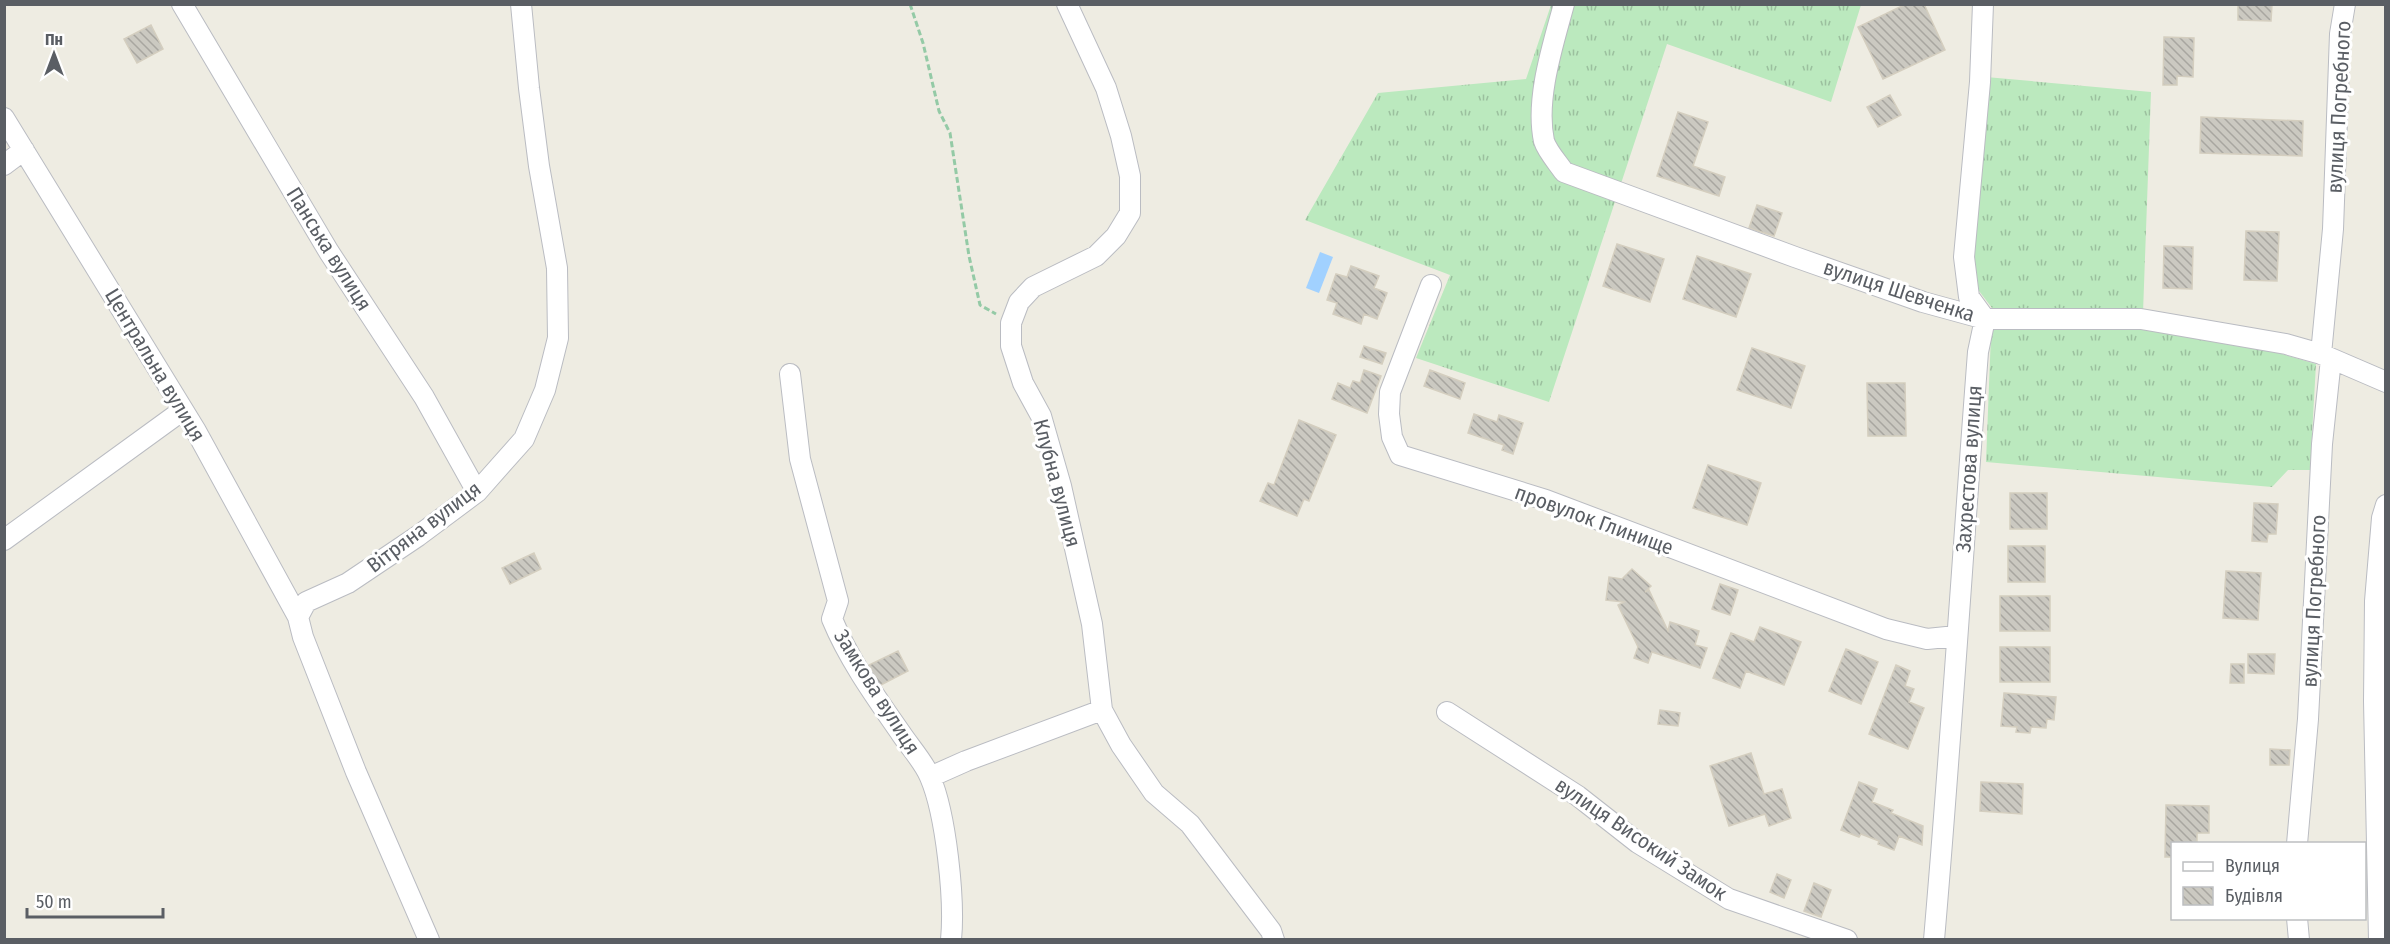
<svg xmlns="http://www.w3.org/2000/svg" width="2390" height="944" font-family="'Fira Sans Condensed',sans-serif">
<defs>
<pattern id="grass-tufts" width="24" height="20" patternUnits="userSpaceOnUse" patternTransform="scale(1.5)"><rect width="24" height="20" fill="#bbe9be"/><path d="M3 7l-1-3M5 7V3M7 7l1-3M15 17l-1-3M17 17v-4M19 17l1-3" fill="none" stroke="#9bc09e"/></pattern>
<pattern id="building-back-hatch" width="6" height="6" patternUnits="userSpaceOnUse" patternTransform="scale(1.5)"><rect width="6" height="6" fill="#cbc9c1"/><path d="M-1 5l2 2M0 0l6 6M5-1l2 2" fill="none" stroke="#a8a6a0"/></pattern>
</defs>
<rect width="100%" height="100%" fill="#eeece2"/>
<path fill="url(#grass-tufts)" d="M1551,5H1861L1831,102L1667,44L1549,402L1416,358L1450,275L1305,220L1378,93L1526,79Z
M1986,77L2151,92L2143,313L2316,364L2310,470H2288L2272,487L1986,462L1992,308L1973,283Z"/>
<path fill="#a1d1ff" d="M1320,252L1333,257L1319,293L1306,288Z"/>
<path fill="url(#building-back-hatch)" stroke="#d4cebf" stroke-width="1.5" d="M1906,4H1924L1945,50L1883,79L1858,27Z
M2238,4H2272L2271,21L2238,20Z
M151,25L163,49L137,63L124,39Z
M2164,37L2194,38L2193,77L2177,76V85H2163Z
M1890,95L1901,115L1878,127L1867,107Z
M1678,112L1708,122L1693,166L1725,177L1719,196L1657,176Z
M2201,117L2303,121L2302,156L2200,153Z
M1757,205L1782,213L1774,236L1749,228Z
M2246,231L2279,232L2277,281L2244,280Z
M1617,244L1664,259L1650,302L1603,286Z
M2164,246L2193,247L2192,289L2163,288Z
M1697,256L1751,274L1736,317L1683,299Z
M1351,266L1379,276L1374,288L1387,293L1377,319L1364,314L1361,324L1333,314L1337,303L1327,300L1336,274L1347,277Z
M1364,346L1386,353L1382,364L1360,357Z
M1752,348L1805,366L1791,408L1737,390Z
M1364,370L1381,376L1367,413L1332,399L1338,383L1350,388L1353,381L1360,383Z
M1430,370L1465,383L1460,399L1424,386Z
M1867,383H1905L1906,436H1868Z
M1474,414L1497,422L1499,415L1523,423L1513,454L1502,450L1504,445L1468,433Z
M1299,420L1336,435L1309,501L1304,499L1297,516L1260,501L1268,483L1274,485Z
M1708,465L1761,483L1747,525L1693,508Z
M2010,493H2047V529H2010Z
M2254,503L2278,504L2276,534H2268L2267,542L2252,541Z
M2008,546H2045V582H2008Z
M534,553L541,569L510,584L502,568Z
M1632,569L1651,586L1645,592L1649,590L1668,631L1670,622L1699,631L1695,645L1707,648L1700,668L1652,652L1648,663L1634,658L1638,647L1618,605L1624,602L1606,600L1609,577L1622,579Z
M2226,571L2261,573L2258,620L2223,618Z
M1720,584L1738,590L1730,615L1712,609Z
M2000,596H2050V631H2000Z
M1760,627L1801,642L1784,685L1746,671L1740,688L1713,678L1731,633L1754,642Z
M2000,647H2050V682H2000Z
M1846,649L1878,662L1861,704L1829,691Z
M898,651L908,671L879,686L869,665Z
M2248,654H2275L2274,674L2248,673Z
M2231,664H2244V683H2230Z
M1896,665L1910,671L1905,686L1914,689L1909,702L1924,708L1908,749L1869,734Z
M2004,693L2056,697L2054,720L2047,719L2046,728L2031,727L2030,733L2016,732L2017,727L2001,726Z
M1660,710L1680,713L1678,726L1658,724Z
M2270,749L2290,750L2289,765H2270Z
M1751,753L1764,794L1782,789L1791,818L1769,826L1765,814L1729,826L1710,766Z
M1859,782L1877,789L1872,802L1893,810L1891,813L1923,826L1922,845L1899,836L1894,850L1878,844L1879,841L1861,834L1859,837L1841,830Z
M1981,782L2023,784L2022,814L1980,811Z
M2166,805L2209,806V833H2197V844H2172V857H2165Z
M1777,874L1791,880L1784,898L1770,892Z
M1814,883L1831,890L1821,917L1804,911Z"/>
<g fill="none" stroke-linecap="round" stroke-linejoin="round">
<defs>
<path id="minor" d="M182,4L329,252L424,397L477,492
M1067,4L1106,88L1121,136L1130,176V213L1116,236L1096,256L1033,287L1019,302L1011,323V346L1023,383L1041,416L1061,486L1092,624L1102,710L1121,745L1154,793L1190,824L1271,931L1274,940
M1564,4C1553,45 1535,99 1544,141C1547,151 1558,163 1564,172L1795,257L1923,302L1985,319H2141L2286,344L2321,354L2386,382
M4,118L196,431L298,617
M4,165L24,150
M1431,285L1390,392L1389,414L1392,437L1400,455L1546,500L1886,629L1927,639L1956,636
M2321,354L2333,229L2340,34L2345,4
M790,374L800,459L838,601L832,619C849,660 875,696 900,732C909,746 924,762 930,777C946,814 955,900 951,940
M4,540L183,410
M1447,712L1578,796L1638,843L1729,899L1847,940
M930,777L966,761L1102,710
M2297,844L2308,719L2322,444L2331,359
M2297,918L2299,940
M429,940L356,772L303,637L298,617L306,602L348,583L418,536L477,492L524,439L545,390L558,338L557,268L539,166L529,88L521,4
M1934,940C1951,744 1963,548 1978,352L1985,319L1969,297L1964,257L1980,82L1983,4
M2379,940L2374,701L2375,601L2382,518L2386,505"/>
</defs>
<use href="#minor" stroke="#babcc2" stroke-width="22"/>
<path stroke="#94caa6" stroke-width="3" stroke-dasharray="6 3" stroke-linecap="butt" d="M910,4L923,43L939,111L950,133L969,256L980,305L996,314"/>
<use href="#minor" stroke="#fff" stroke-width="20"/>
</g>
<g text-anchor="middle" dominant-baseline="central" stroke-width="6" stroke-linejoin="round" paint-order="stroke">
<g font-size="21" fill="#5a5e64" stroke="#fff">
<text transform="translate(2339 107) rotate(-87)">вулиця Погребного</text>
<text transform="translate(329 249) rotate(58)">Панська вулиця</text>
<text transform="translate(1899 291) rotate(18)">вулиця Шевченка</text>
<text transform="translate(155 365) rotate(59)">Центральна вулиця</text>
<text transform="translate(1969 469) rotate(-86)">Захрестова вулиця</text>
<text transform="translate(1057 483) rotate(75)">Клубна вулиця</text>
<text transform="translate(1594 520) rotate(20)">провулок Глинище</text>
<text transform="translate(424 527) rotate(-37)">Вітряна вулиця</text>
<text transform="translate(2314 601) rotate(-87)">вулиця Погребного</text>
<text transform="translate(877 692) rotate(58)">Замкова вулиця</text>
<text transform="translate(1641 839) rotate(34)">вулиця Високий Замок</text>
</g>
</g>
<rect width="2390" height="944" fill="none" stroke="#5a5e64" stroke-width="12"/>
<rect x="2171" y="842" width="195" height="78" fill="#ffffff" stroke="#bdbfc1" stroke-width="1.5"/>
<rect x="2183" y="862" width="30" height="9" fill="#ffffff" stroke="#bdbfc1" stroke-width="1.5"/>
<text x="2225" y="872" font-size="18" fill="#5a5e64">Вулиця</text>
<rect x="2183" y="887" width="30" height="18" fill="url(#building-back-hatch)" stroke="#bdbfc1" stroke-width="1.5"/>
<text x="2225" y="902" font-size="18" fill="#5a5e64">Будівля</text>
<g transform="translate(54 54)" stroke="#ffffff" stroke-width="4.5" paint-order="stroke">
<path d="M0-4.5L10 22L0 15L-10 22Z" fill="#5a5e64"/>
<text y="-9" font-size="16" font-weight="bold" text-anchor="middle" fill="#5a5e64">Пн</text>
</g>
<path d="M27 908v9h136v-9" fill="none" stroke="#5a5e64" stroke-width="3"/>
<text x="36" y="908" font-size="18" fill="#5a5e64" stroke="#ffffff" stroke-width="4.5" paint-order="stroke">50 m</text>
</svg>
